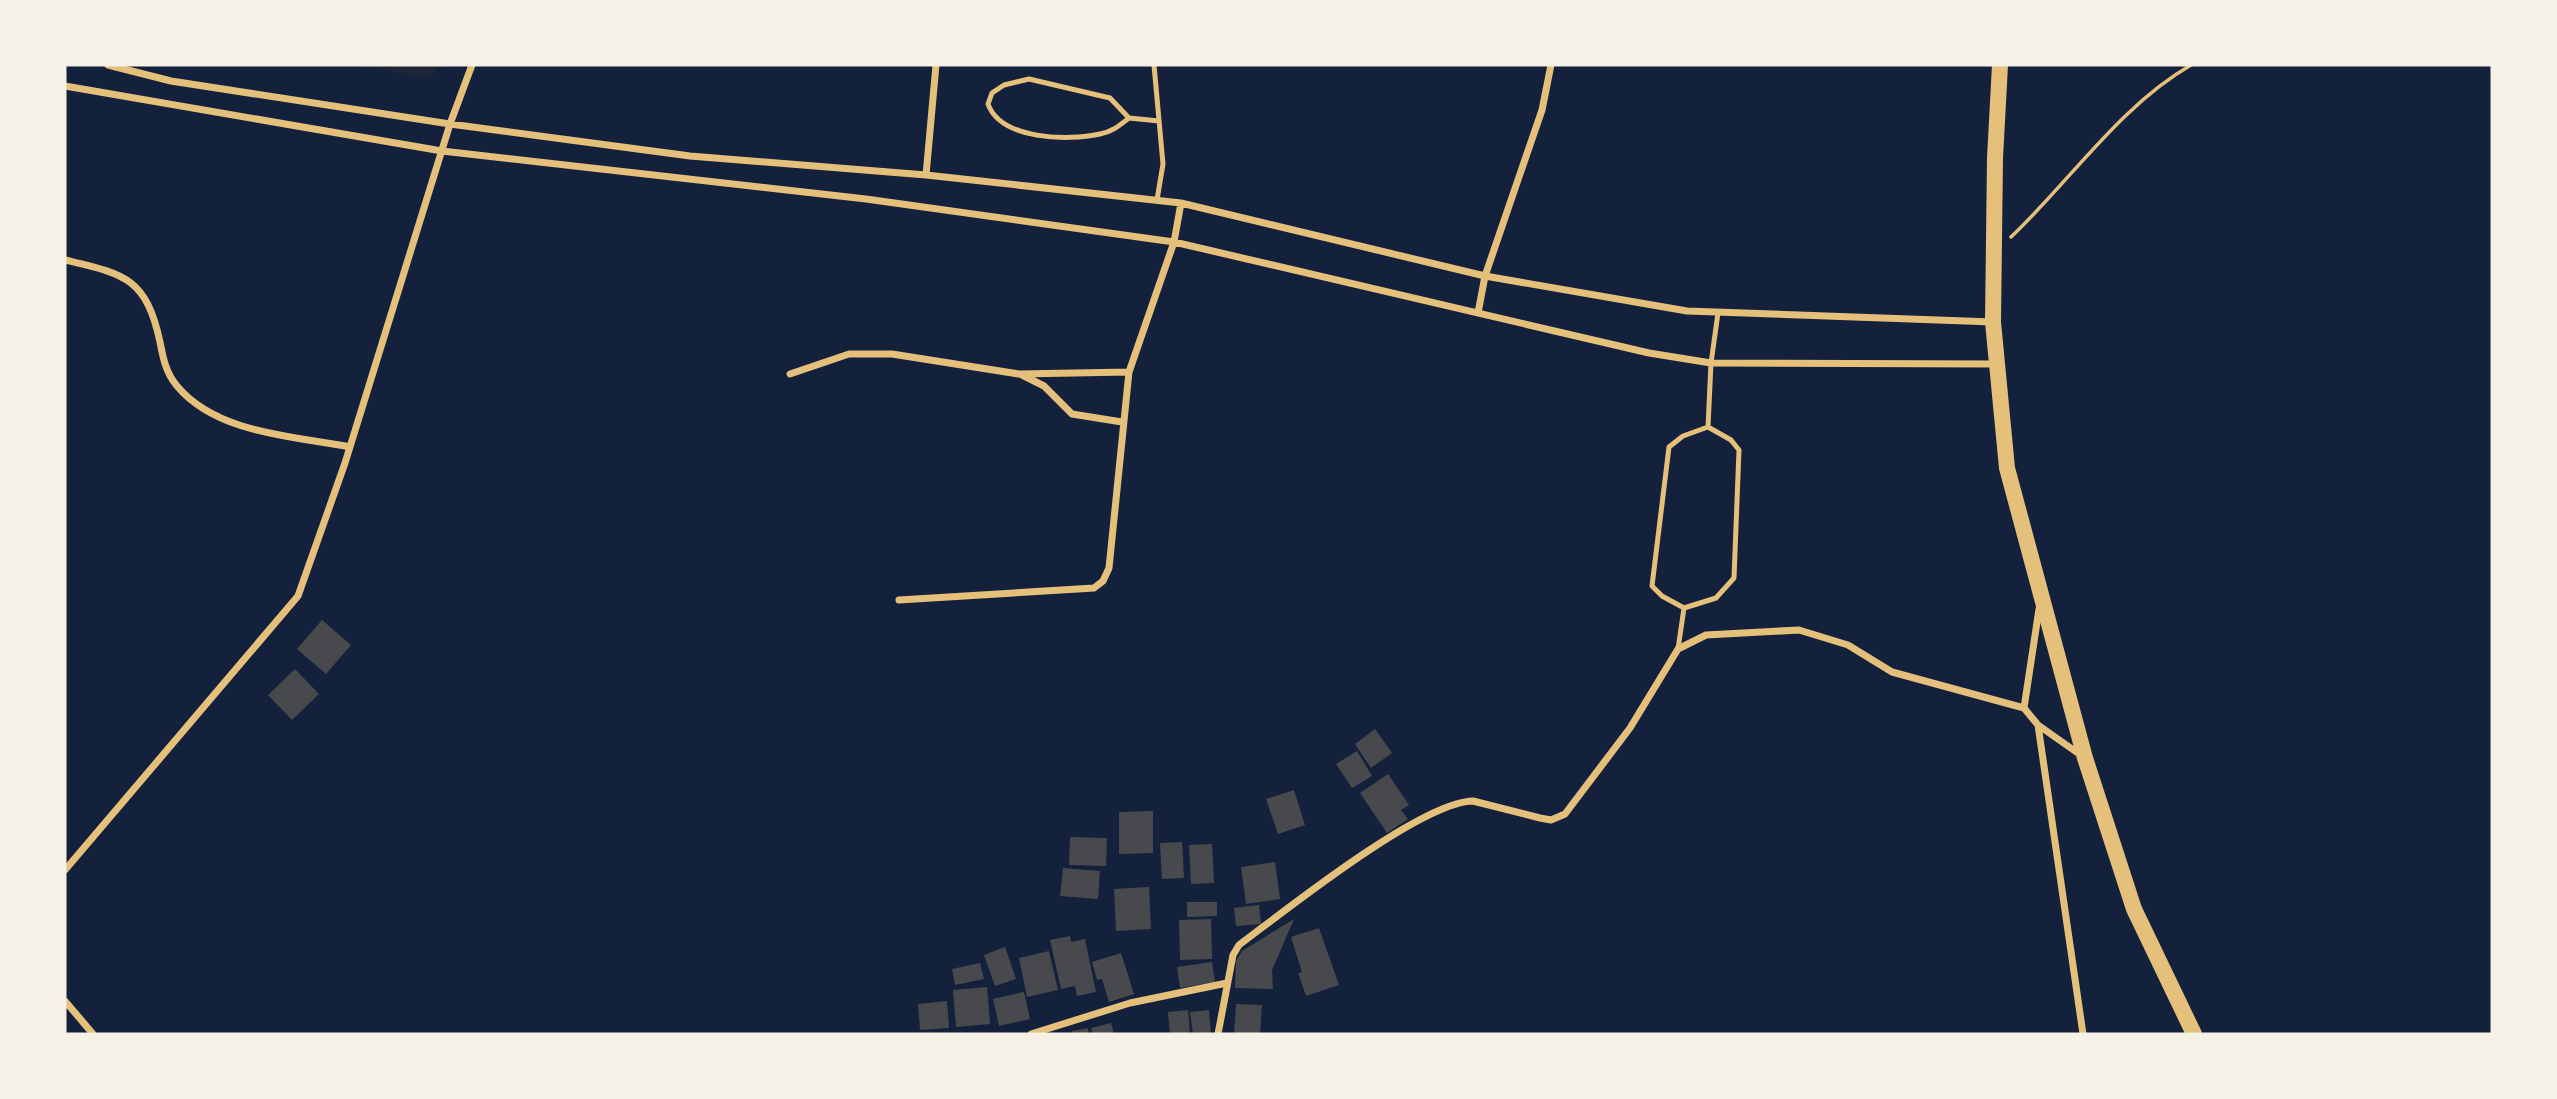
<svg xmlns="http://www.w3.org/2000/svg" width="2557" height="1099" font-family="Roboto,sans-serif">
<rect width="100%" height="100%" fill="#14213d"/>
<path fill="#1d2539" d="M360,65H442L429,80Z"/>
<path fill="#48494c" d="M322,620L351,645L326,674L297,649Z
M295,669L319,694L292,720L268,695Z
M1375,729L1392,753L1371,768L1355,744Z
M1357,751L1372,776L1352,788L1336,764Z
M1388,774L1409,805L1401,810L1408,819L1387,833L1360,793Z
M1294,790L1305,825L1278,834L1266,799Z
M1153,811V853L1119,854V812Z
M1070,837L1107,838L1106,866L1069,865Z
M1182,842L1184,878L1162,879L1160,843Z
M1212,844L1214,883L1191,884L1189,845Z
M1275,862L1280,899L1246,904L1241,867Z
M1063,868L1100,871L1098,899L1060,896Z
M1149,887L1151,929L1116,931L1114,889Z
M1187,902H1217V916L1187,917Z
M1259,905L1261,924L1236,926L1234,908Z
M1211,919L1212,959L1180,960L1179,920Z
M1294,919L1272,970L1273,989L1235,988L1236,961L1242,951Z
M1319,928L1339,985L1306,996L1298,973L1302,972L1291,937Z
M1070,936L1071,942L1085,939L1096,992L1077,996L1075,986L1061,989L1050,940Z
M1005,947L1016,979L995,986L984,955Z
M1049,951L1058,990L1027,997L1019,958Z
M1121,953L1134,994L1109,1002L1102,979L1097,980L1092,962Z
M1212,962L1215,982L1180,988L1177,967Z
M980,963L984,979L955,985L952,969Z
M987,987L990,1024L956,1027L953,990Z
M1024,992L1030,1019L999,1026L993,999Z
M947,1001L949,1028L920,1030L918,1004Z
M1236,1004L1262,1005L1260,1034H1234Z
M1188,1010L1190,1034H1170L1168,1012Z
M1209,1010L1211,1034H1193L1190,1012Z
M1111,1023L1114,1034H1093L1091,1028Z
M1088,1028L1089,1034H1073L1072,1031Z"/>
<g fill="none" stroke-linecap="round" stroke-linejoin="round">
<path stroke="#e5c07b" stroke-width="3.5" d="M2011,237C2070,181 2120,106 2191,65"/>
<path stroke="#e5c07b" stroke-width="5" d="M1154,65L1163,164L1157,200
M1129,118L1110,98L1029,79L1004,85L992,93L988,104C1001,140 1068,141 1100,134C1112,132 1120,125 1129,118L1159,121
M1708,427L1683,436L1669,447L1652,586L1662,596L1684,608L1716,598L1734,578L1739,450L1731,440L1708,427L1711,363L1718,313
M1678,649L1684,608"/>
<path stroke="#e5c07b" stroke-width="7" d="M108,65L171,81L450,124L690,156L926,175L1181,203L1485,276L1687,311L1993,322
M65,86L442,151L866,199L1174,242L1649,353L1711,363L1995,364
M926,175L936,65
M65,260C124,274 146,277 160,342C163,358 166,373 177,386C217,434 294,436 350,447
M1478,313L1485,276L1542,110L1551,65
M790,374L849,354H892L1019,374L1129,372
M1022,375L1044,386L1072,414L1122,422
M899,600L1094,588L1103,581L1109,568L1129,372L1174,242L1181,203
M2024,708L2039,609
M2038,725L2083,1034
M65,870L298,596L345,463L450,124L472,65
M65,1001L93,1034
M1031,1034L1130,1003L1227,983
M1218,1034L1233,955L1239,945C1286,910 1421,802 1473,801L1540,818L1551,820L1565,814L1630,728L1678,649L1706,635L1799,630L1848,645L1892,672L2024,708L2038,725L2082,756"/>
<path stroke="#e5c07b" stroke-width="16" d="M2000,65L1995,158L1993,322L2007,468L2085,758L2134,909L2194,1034"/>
</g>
<rect width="2557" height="1099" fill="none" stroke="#f6f1e7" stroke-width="133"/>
</svg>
